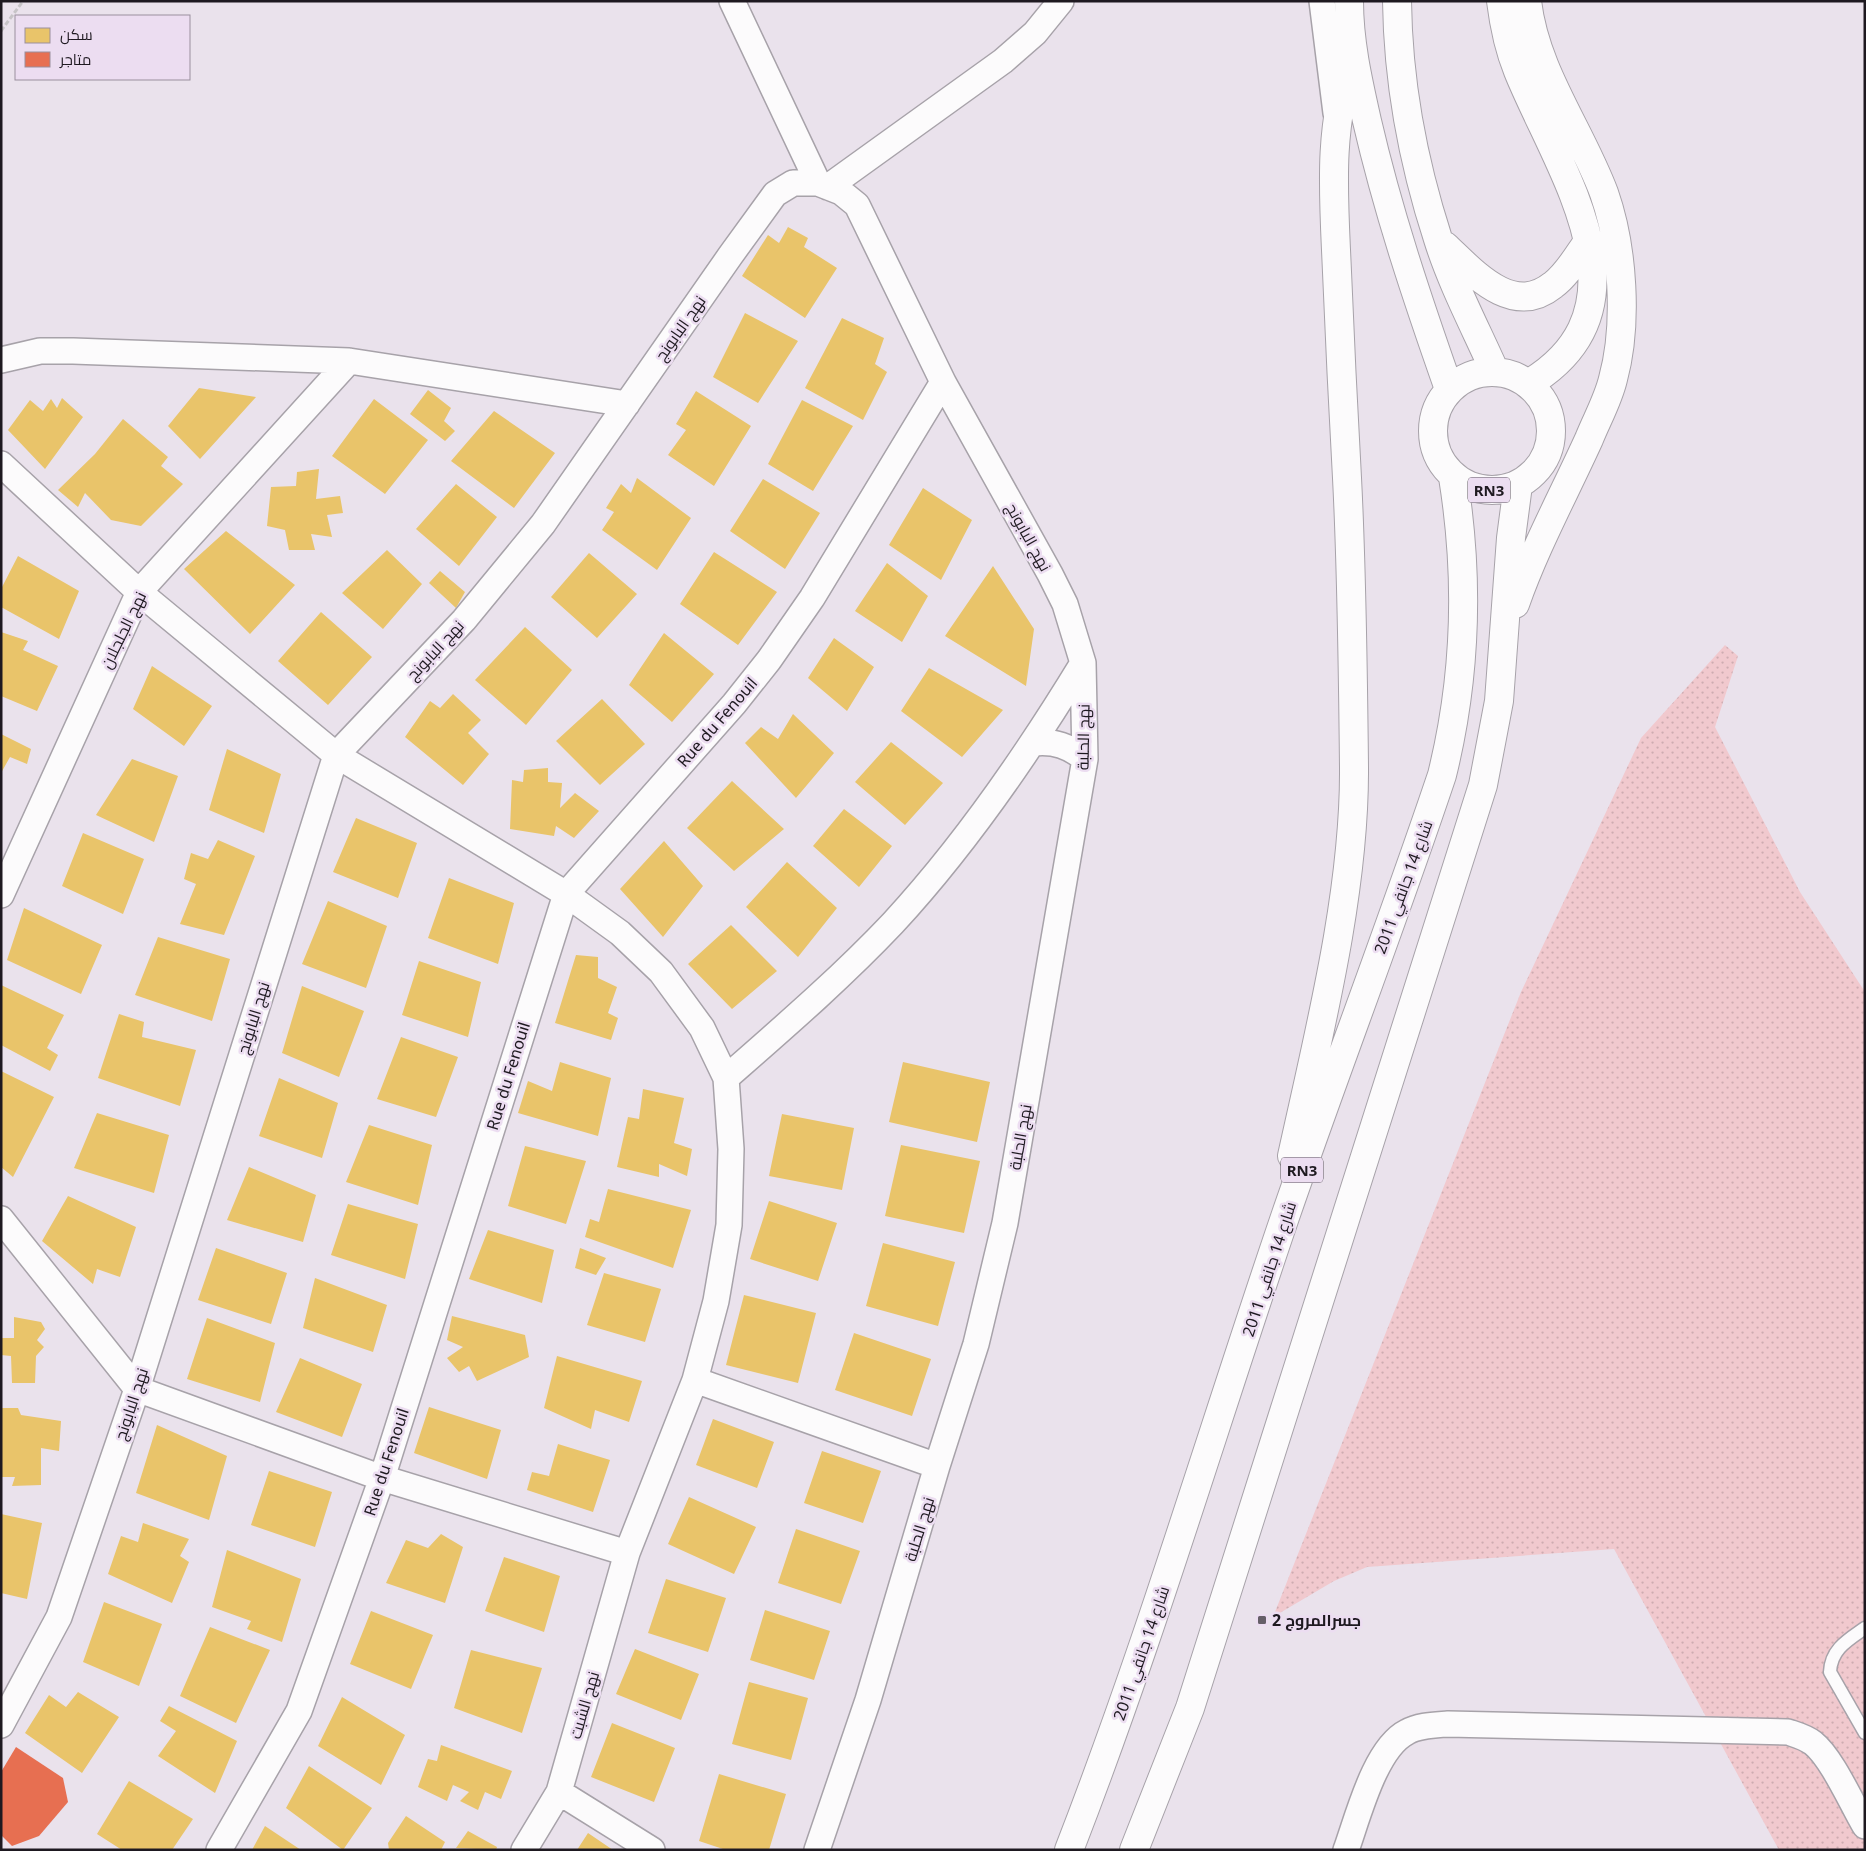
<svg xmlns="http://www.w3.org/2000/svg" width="1866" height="1851" font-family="'Noto Sans',Cairo,sans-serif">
<defs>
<pattern id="grass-dots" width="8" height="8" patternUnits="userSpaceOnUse" patternTransform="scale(1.25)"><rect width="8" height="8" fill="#f1c9ce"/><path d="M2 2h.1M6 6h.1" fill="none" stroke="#ceacb1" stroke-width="1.8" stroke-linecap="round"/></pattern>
</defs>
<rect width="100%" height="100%" fill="#eae2ec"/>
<path fill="url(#grass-dots)" d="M1725,645L1738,656L1715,727L1800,892L1865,992V1850H1779L1614,1549L1367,1567L1334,1581L1273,1617L1521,992L1641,738Z"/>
<path fill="#e9c46a" d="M788,227L808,238L804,247L837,268L805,318L742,276L768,235L779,243Z
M745,313L798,341L758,403L713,377Z
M842,318L884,338L875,364L887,372L863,420L805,388Z
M199,388L256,397L200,459L168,426Z
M428,390L451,408L444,421L455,431L445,441L410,414Z
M696,391L751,426L714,486L668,455L686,430L676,424Z
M62,398L83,417L45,469L8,430L30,400L43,411L51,399L57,408Z
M374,399L428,440L385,494L332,456Z
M802,400L853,426L813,491L768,464Z
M494,411L555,453L514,508L451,461Z
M123,419L168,457L161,466L183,484L141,526L111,520L85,493L78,507L58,490L95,454Z
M319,469L316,499L340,496L343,513L327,515L332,537L311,534L315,550H289L285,530L267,526L271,487L296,486L297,472Z
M637,478L691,518L657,570L602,530L614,512L606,508L621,484L631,493Z
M763,479L820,513L785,569L730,531Z
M456,484L497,517L459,566L416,529Z
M923,488L972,520L941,580L889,545Z
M226,531L295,585L250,634L184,569Z
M387,550L422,584L383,629L342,593Z
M714,552L777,592L738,645L680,604Z
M589,553L637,594L597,638L551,597Z
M18,556L79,591L59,639L1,607V589Z
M887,563L928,596L902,642L855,611Z
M993,566L1034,629L1026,686L945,636Z
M440,571L465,592L456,608L429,583Z
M321,612L372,657L328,705L278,661Z
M525,627L572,670L526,725L475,680Z
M1,632L28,641L23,650L58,666L37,711L1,696Z
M664,633L714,674L672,722L629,685Z
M834,638L874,667L847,711L808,678Z
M152,666L212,706L184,746L133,709Z
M929,668L1003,710L962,757L901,711Z
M453,694L481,720L468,733L489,754L463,785L405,737L430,701L440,708Z
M602,699L645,744L600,785L556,741Z
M793,714L834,753L796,798L745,743L761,727L778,739Z
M1,734L31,749L27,764L10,757L1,773Z
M891,742L943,783L905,825L855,782Z
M227,749L281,774L264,833L209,810Z
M132,759L178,776L154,842L96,815Z
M548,768V782L562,783L560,808L575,793L599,811L574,838L556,826L554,836L510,829L512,780L523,782L524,770Z
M732,781L784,829L734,871L687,828Z
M844,809L892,846L859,887L813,846Z
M356,818L417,843L398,898L333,872Z
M83,833L144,859L123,914L62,886Z
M218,840L255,856L224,935L180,924L196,884L184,879L191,853L208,859Z
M664,841L703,886L663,937L620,889Z
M787,862L837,908L798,957L746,907Z
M449,878L514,903L498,964L428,938Z
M328,901L387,926L366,988L302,964Z
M24,908L102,945L81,994L7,960Z
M731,925L777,971L732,1009L688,964Z
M158,937L230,959L212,1021L135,995Z
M576,955L598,957V978L617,987L608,1013L618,1018L611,1040L555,1023Z
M419,961L481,982L468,1037L402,1015Z
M1,985L64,1015L47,1048L58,1055L50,1071L1,1045Z
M302,986L364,1011L339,1077L282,1053Z
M119,1014L144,1022L142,1037L196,1050L180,1106L98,1078Z
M401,1037L458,1057L436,1117L377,1099Z
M560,1062L611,1078L598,1136L518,1113L528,1081L552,1091Z
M903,1062L990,1082L977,1142L889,1122Z
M1,1071L54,1097L13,1177L1,1167Z
M279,1078L338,1103L322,1158L259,1136Z
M643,1089L684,1098L674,1143L692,1149L687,1176L659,1164V1177L617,1167L628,1117L639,1119Z
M97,1113L169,1135L154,1193L74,1168Z
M782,1114L854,1128L842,1190L769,1176Z
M369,1125L432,1145L418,1205L346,1182Z
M901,1145L980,1161L964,1233L885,1216Z
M525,1146L586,1161L566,1224L508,1206Z
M249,1167L316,1195L303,1242L227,1220Z
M608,1189L691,1210L673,1268L585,1237L590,1219L599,1222Z
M68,1196L136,1227L120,1277L97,1269L93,1284L42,1241Z
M769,1201L837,1223L818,1281L750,1259Z
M348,1204L418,1224L405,1279L331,1255Z
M488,1230L554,1250L542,1303L469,1279Z
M883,1243L955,1262L938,1326L866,1306Z
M216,1248L287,1273L271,1324L198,1300Z
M580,1248L606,1258L596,1275L575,1268Z
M604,1273L661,1289L645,1342L587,1325Z
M315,1278L387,1305L373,1352L303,1328Z
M744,1295L816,1313L798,1383L726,1365Z
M452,1316L525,1335L529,1357L477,1381L469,1366L459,1372L447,1358L463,1347L447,1340Z
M14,1317L41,1322L45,1329L37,1340L44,1347L36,1356L35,1383H12L11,1356L1,1355V1338H14Z
M207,1318L275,1343L260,1402L187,1379Z
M854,1333L931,1359L912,1416L835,1390Z
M557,1356L642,1381L629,1422L595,1410L591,1429L544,1408Z
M300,1358L362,1384L342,1437L276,1412Z
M429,1407L501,1430L487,1479L414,1453Z
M1,1408H18L21,1415L61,1421L59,1451L41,1448V1485L12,1486L15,1477H1Z
M713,1419L774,1442L757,1488L696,1465Z
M157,1425L227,1456L209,1520L136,1493Z
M558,1444L610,1460L593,1512L527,1490L532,1472L549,1476Z
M822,1451L881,1471L863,1523L804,1503Z
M269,1471L332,1492L315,1547L251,1525Z
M689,1497L756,1527L734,1574L668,1544Z
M1,1514L42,1523L27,1599L1,1593Z
M143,1523L189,1539L180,1556L189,1562L172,1603L108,1574L121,1536L138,1542Z
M796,1529L860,1551L841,1604L778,1583Z
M441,1534L463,1547L445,1603L386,1583L406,1540L428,1548Z
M227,1550L301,1579L282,1642L247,1629L251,1621L212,1607Z
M504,1557L560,1576L544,1632L485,1611Z
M666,1579L726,1598L708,1652L648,1633Z
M104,1602L162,1624L139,1686L83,1662Z
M765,1610L830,1631L814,1680L750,1660Z
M371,1611L433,1635L411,1689L350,1664Z
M210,1627L270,1650L236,1723L180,1696Z
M635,1649L699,1674L681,1720L616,1694Z
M471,1650L542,1668L522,1733L454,1708Z
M749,1682L808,1698L791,1760L732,1744Z
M78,1692L119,1717L82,1773L25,1733L49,1695L66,1707Z
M342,1697L405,1735L381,1785L318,1746Z
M169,1706L237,1741L215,1793L158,1756L176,1731L160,1721Z
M612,1723L675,1748L654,1802L591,1777Z
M441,1745L512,1771L501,1799L485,1792L478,1810L460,1801L469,1792L453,1785L447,1801L418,1787L428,1759L437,1761Z
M309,1766L372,1808L343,1850L286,1808Z
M719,1774L786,1794L769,1850H726L699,1841Z
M129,1781L193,1819L172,1850H122L97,1834Z
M406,1816L445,1842L441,1850H389L388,1843Z
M265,1826L301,1850H252Z
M468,1831L497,1847L496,1850L456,1848Z
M588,1833L613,1850H577Z"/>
<path fill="#e76f51" d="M16,1747L63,1778L68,1802L39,1836L12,1846L1,1835V1772Z"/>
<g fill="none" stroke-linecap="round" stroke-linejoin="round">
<defs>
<path id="lane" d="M1865,1628C1848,1640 1831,1649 1830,1672L1865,1733"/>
<path id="street" d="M732,1L818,183
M1322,1L1336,113
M828,187L1003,61L1035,33L1061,1
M1,360L40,351H73L349,361L627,404
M1,464L139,592L336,755L566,894L620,933L661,972L702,1028L726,1078L731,1149L729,1225L716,1301L695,1380L627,1553L559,1792L524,1850
M1034,743C1055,741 1069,746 1085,759
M1,895L139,592L349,361
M726,1078C783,1028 841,978 893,923C966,844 1027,755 1083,663
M1,1219L137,1389L382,1478L627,1553
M695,1380L937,1466
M1,1725L59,1617L137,1389L336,755L464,620L543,524L730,256L775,194L793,183H818L841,192L857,205L943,382L1050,574L1065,604L1083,663L1085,759L1005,1223L976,1344L937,1466L868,1700L817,1850
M559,1792L652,1850
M219,1850L299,1711L382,1478L566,894L734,704L769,660L812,598L943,382
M1346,1850C1358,1817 1375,1748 1407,1732C1419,1725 1435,1725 1448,1724L1788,1732C1797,1735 1805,1737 1813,1743C1832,1758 1852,1804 1865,1826"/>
<path id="highway" d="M1349,1C1349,42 1358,81 1367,121C1388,212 1418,301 1449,389
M1397,1C1398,82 1413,162 1438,239C1452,284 1476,329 1495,372
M1501,1C1504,25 1509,49 1518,71C1558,170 1658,307 1528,384
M1445,246C1473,272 1512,318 1553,285C1568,274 1578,255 1589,240
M1433 431a59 59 0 1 1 118 0a59 59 0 1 1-118 0Z
M1515,604C1535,547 1564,494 1589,439C1597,419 1608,400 1613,379C1628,324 1623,247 1604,193C1580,129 1535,71 1527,1
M1292,1156C1319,1033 1355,892 1354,767C1353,670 1352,574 1347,478C1343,409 1340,341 1337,272C1334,200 1327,127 1353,58
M1069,1850C1150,1642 1213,1428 1285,1217C1336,1069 1392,924 1442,775C1466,678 1469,576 1453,477
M1134,1850L1190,1708L1483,785L1499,701L1511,538L1518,485"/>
</defs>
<use href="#lane" stroke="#a7a2a9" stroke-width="15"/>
<use href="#street" stroke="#a7a2a9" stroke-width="28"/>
<use href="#highway" stroke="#a7a2a9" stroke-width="30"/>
<path stroke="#c7c4c7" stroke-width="3" stroke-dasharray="5 2.5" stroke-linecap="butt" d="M1,31L23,1"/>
<use href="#lane" stroke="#fcfbfc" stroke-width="12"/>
<use href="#street" stroke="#fcfbfc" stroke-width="25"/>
<use href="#highway" stroke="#fcfbfc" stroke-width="28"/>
</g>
<rect fill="#655f67" stroke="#ecddf1" stroke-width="2" x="1257" y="1615" width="10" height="10" rx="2.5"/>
<g text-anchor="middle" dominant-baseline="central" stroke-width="5" stroke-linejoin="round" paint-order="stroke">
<g fill="#ecddf1" stroke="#5c545f" stroke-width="1">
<rect x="1468" y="477.5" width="42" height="25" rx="4"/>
<rect x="1281" y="1157.5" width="42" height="25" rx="4"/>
</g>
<g font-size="15" font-weight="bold" fill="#1e1920">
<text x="1489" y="490">RN3</text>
<text x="1302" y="1170">RN3</text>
</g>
<g font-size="16" fill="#1e1920" stroke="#ecddf1">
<text transform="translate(680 328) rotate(-55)">نهج البابونج</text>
<text transform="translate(1029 537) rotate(61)">نهج البابونج</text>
<text transform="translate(123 630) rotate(-64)">نهج الجلجلان</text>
<text transform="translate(435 650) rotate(-47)">نهج البابونج</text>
<text transform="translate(717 722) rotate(-49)">Rue du Fenouil</text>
<text transform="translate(1083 737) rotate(-89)">نهج الحلبة</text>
<text transform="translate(1403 887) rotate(-70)">شارع 14 جانفي 2011</text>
<text transform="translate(253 1018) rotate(-73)">نهج البابونج</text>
<text transform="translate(508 1076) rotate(-73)">Rue du Fenouil</text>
<text transform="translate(1020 1137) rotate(-80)">نهج الحلبة</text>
<text transform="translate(1269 1269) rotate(-72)">شارع 14 جانفي 2011</text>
<text transform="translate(131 1404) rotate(-72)">نهج البابونج</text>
<text transform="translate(386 1462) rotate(-72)">Rue du Fenouil</text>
<text transform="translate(919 1529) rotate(-73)">نهج الحلبة</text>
<text transform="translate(1141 1653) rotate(-71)">شارع 14 جانفي 2011</text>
<text transform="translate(584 1705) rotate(-74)">نهج الشبت</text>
</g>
<g font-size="16" font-weight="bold" fill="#1e1920" stroke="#ecddf1" text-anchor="start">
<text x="1272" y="1620">جسرالمروج 2</text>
</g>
</g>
<rect width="1866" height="1851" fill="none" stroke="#1e1920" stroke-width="5"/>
<rect x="15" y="15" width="175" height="65" fill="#ecddf1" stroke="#9a8f9d"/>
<rect x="25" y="28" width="25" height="15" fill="#e9c46a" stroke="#9a8f9d"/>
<text x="60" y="40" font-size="15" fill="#1e1920">سكن</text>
<rect x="25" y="52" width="25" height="15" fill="#e76f51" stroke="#9a8f9d"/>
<text x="60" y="65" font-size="15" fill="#1e1920">متاجر</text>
</svg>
